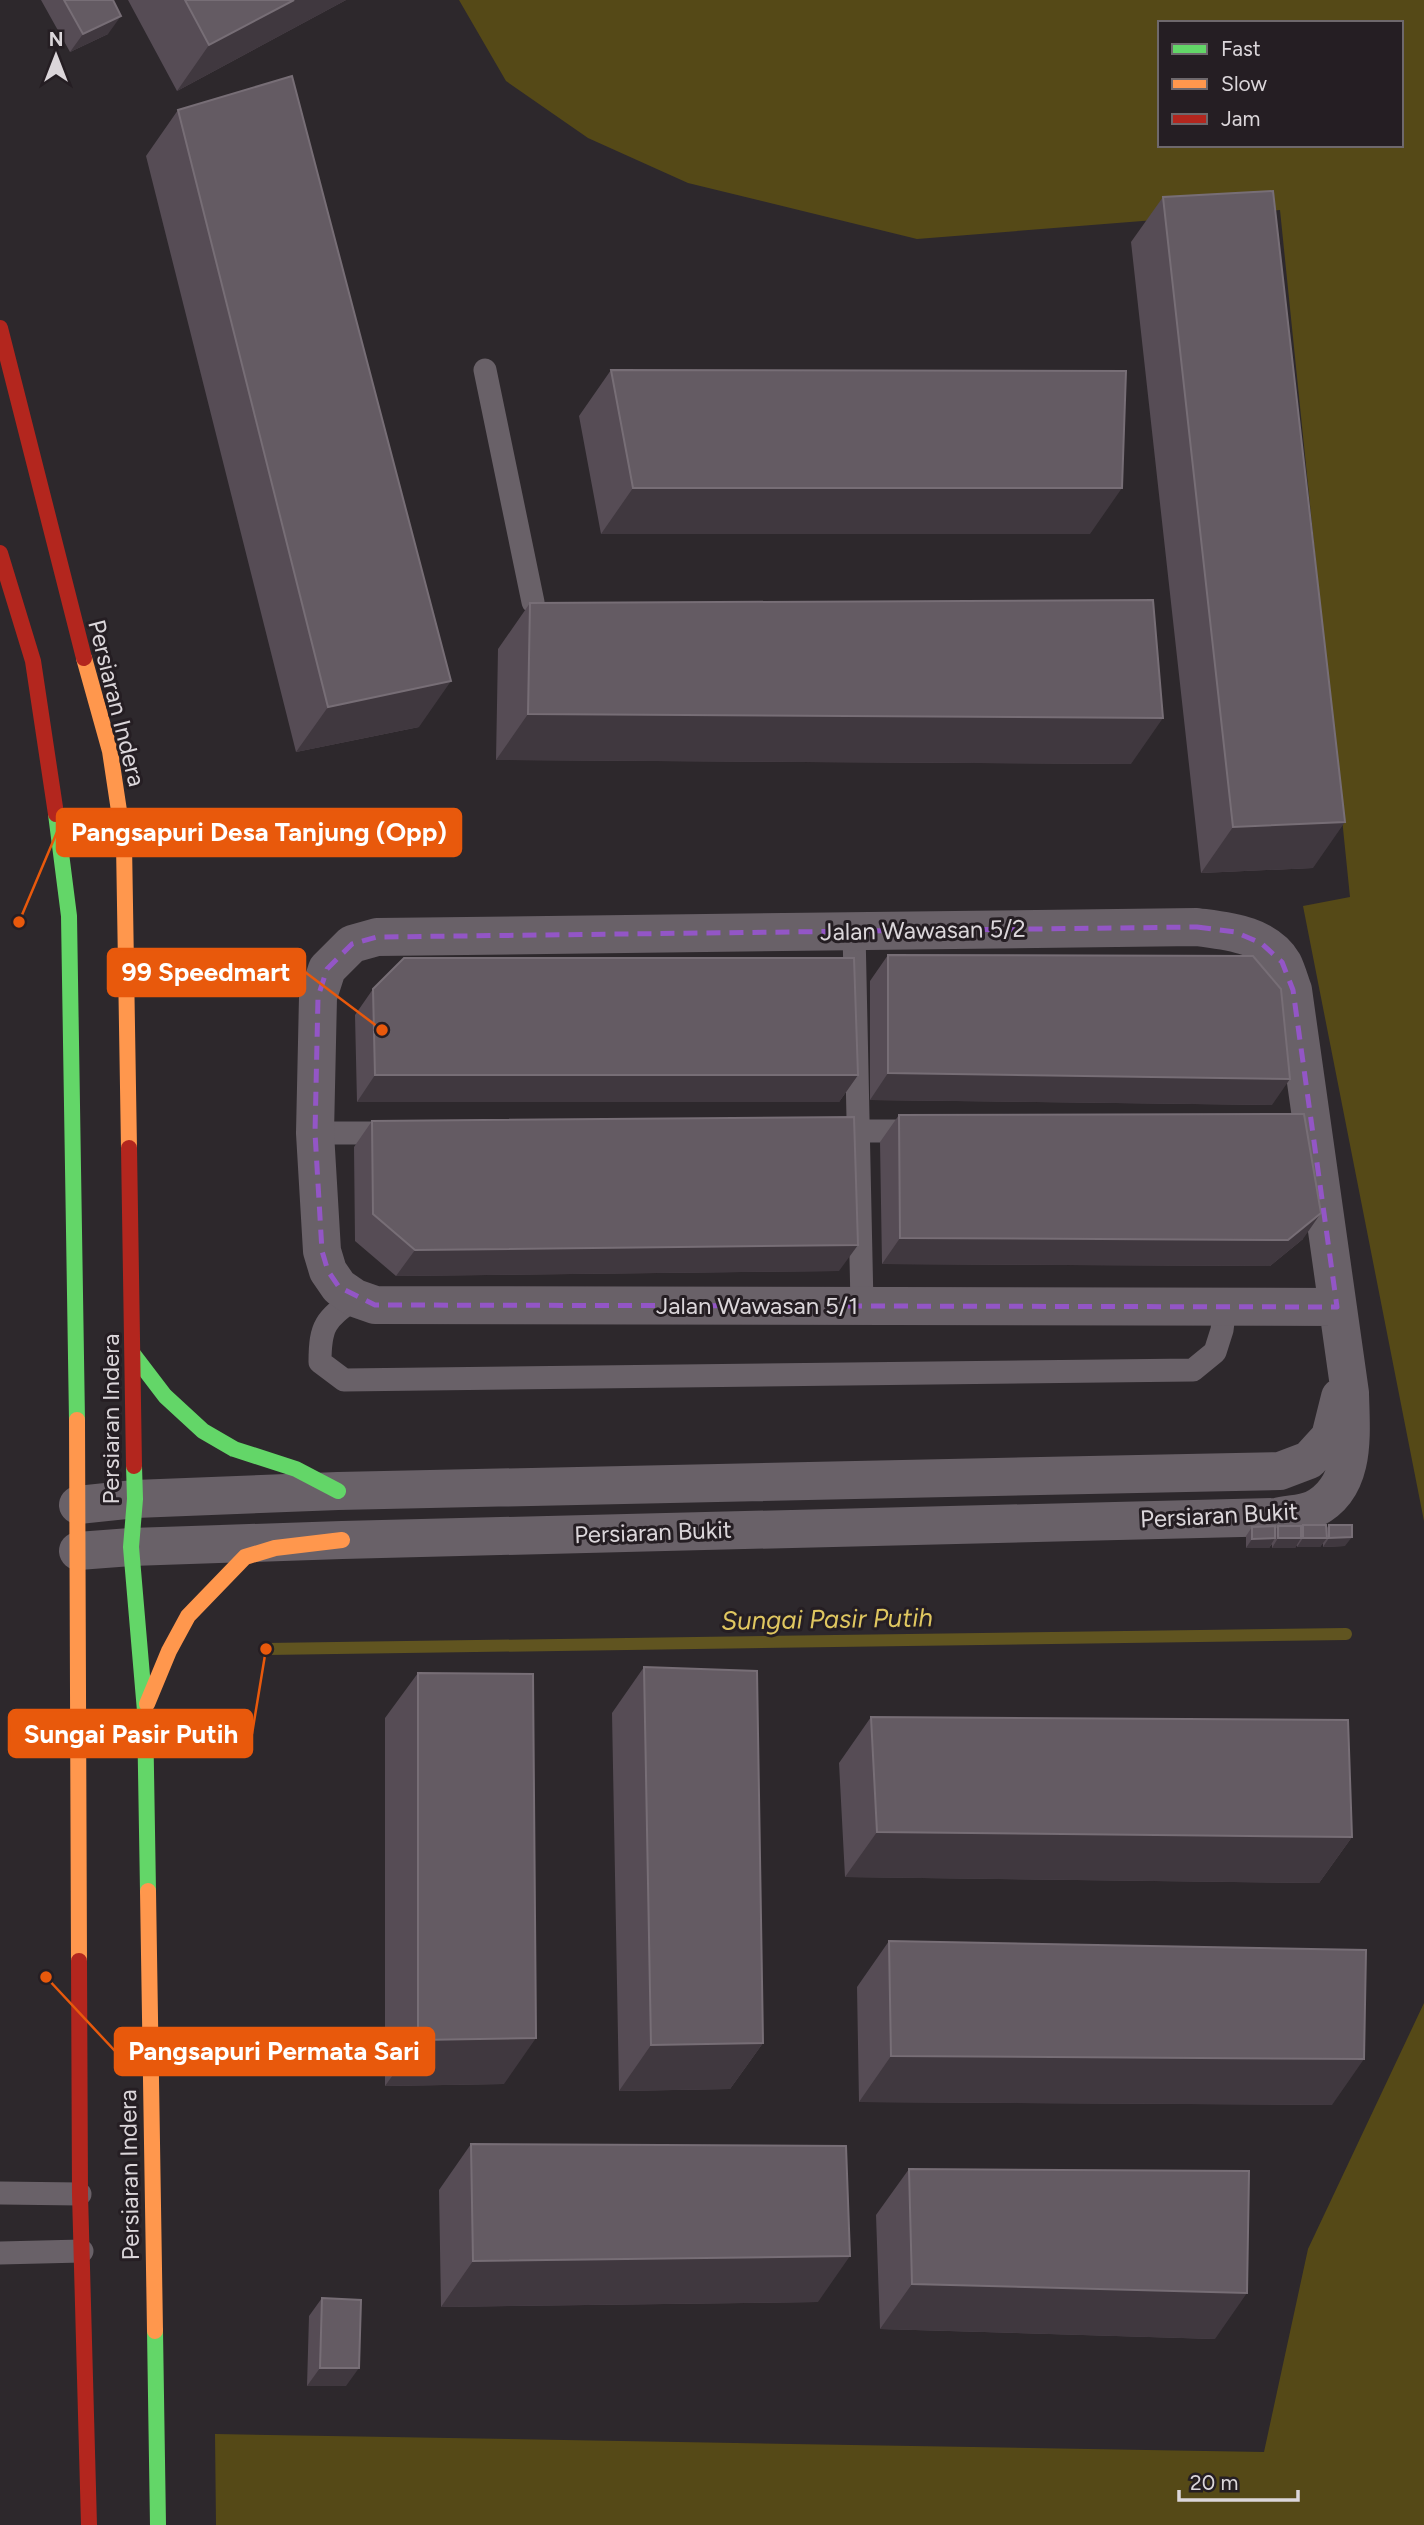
<svg xmlns="http://www.w3.org/2000/svg" width="1424" height="2525" font-family="Figtree,sans-serif">
<rect width="100%" height="100%" fill="#2d282c"/>
<path fill="#554917" fill-rule="evenodd" d="M459,0H1424V1521L1303,906L1350,897L1280,210L917,239L688,183L588,138L506,81ZM1160,23H1401V145H1160Z
M1424,2003V2525H216L215,2434L1264,2452L1308,2249Z"/>
<g fill="none" stroke-linecap="round" stroke-linejoin="round">
<path stroke="#605420" stroke-width="12" d="M266,1649L1346,1634"/>
<path stroke="#696168" stroke-width="23" d="M485,370L533,602
M854,931L862,1305
M826,1131H918
M315,1133H393
M355,1298C326,1320 320,1324 320,1362L344,1380L1193,1370L1215,1352L1222,1330L1225,1306
M0,2193L80,2194
M0,2253L82,2251"/>
<path stroke="#696168" stroke-width="38" d="M78,1505L135,1499L338,1491L1280,1471L1309,1460L1330,1437L1340,1397
M78,1551L131,1547L342,1540L1277,1517C1288,1514 1304,1514 1314,1509C1357,1487 1351,1435 1350,1393L1293,990C1290,982 1287,971 1283,963C1266,934 1226,931 1197,927L377,937L352,944L327,969L318,997L315,1133L322,1251L328,1271L339,1287L355,1298L375,1305L1337,1307"/>
<path stroke="#63d668" stroke-width="16" d="M56,814L69,916L77,1420
M133,1354L165,1396L203,1431L234,1449L296,1469L338,1491
M134,1466L135,1499L131,1547L145,1711L148,1891
M155,2331L158,2525"/>
<path stroke="#ff974d" stroke-width="16" d="M84,658L110,751L124,844L129,1148
M77,1420L79,1961
M147,1704L169,1651L188,1616L245,1557L275,1548L342,1540
M148,1891L155,2331"/>
<path stroke="#b3261e" stroke-width="16" d="M0,328L84,658
M0,553L33,661L56,814
M129,1148L134,1466
M79,1961L80,2194L89,2525"/>
</g>
<path fill="#564c55" d="M41,0H113L108,34L70,52Z
M128,0H346L177,91Z
M178,110L419,727L296,752L146,156Z
M1163,197L1313,868L1201,873L1131,242Z
M611,370L1090,534H601L579,416Z
M530,603L1131,764L496,760L498,649Z
M888,955L1272,1105L870,1100V981Z
M373,989L858,1075L839,1102H357L355,1015Z
M899,1115L1303,1239L1270,1266L882,1264L880,1142Z
M372,1121L839,1271L396,1276L355,1241L354,1147Z
M1303,1525L1326,1529L1329,1525L1345,1546L1323,1547V1543L1320,1547H1297V1545L1295,1548H1272V1544L1269,1548H1246V1536L1252,1527L1275,1530L1278,1526L1301,1529Z
M644,1667L763,2043L730,2089L619,2091L612,1713Z
M418,1673L504,2084L385,2086V1718Z
M871,1717L1352,1837L1319,1883L845,1877L839,1763Z
M889,1941L1332,2105L859,2102L857,1987Z
M471,2144L818,2302L441,2307L439,2190Z
M909,2169L1215,2339L880,2329L876,2215Z
M322,2298L346,2386H307L309,2316Z"/>
<path fill="#40383f" d="M294,0H346L177,91L209,45Z
M121,16L108,34L70,52L83,34Z
M633,488H1122L1090,534H601Z
M451,681L419,727L296,752L328,707Z
M528,714L1163,718L1131,764L496,760Z
M1345,822L1313,868L1201,873L1233,827Z
M888,1073L1290,1079L1272,1105L870,1100Z
M375,1075H858L839,1102H357Z
M1321,1213L1303,1239L1270,1266L882,1264L900,1238Z
M858,1245L839,1271L396,1276L415,1250Z
M1352,1537L1345,1546L1323,1547L1329,1538Z
M1275,1538L1269,1548H1246L1252,1539Z
M1278,1538H1301L1295,1548H1272Z
M1303,1538H1327L1320,1547H1297Z
M877,1832L1352,1837L1319,1883L845,1877Z
M536,2038L504,2084L385,2086L418,2040Z
M763,2043L730,2089L619,2091L651,2045Z
M891,2056L1364,2059L1332,2105L859,2102Z
M850,2256L818,2302L441,2307L473,2261Z
M912,2284L1247,2293L1215,2339L880,2329Z
M320,2368H359L346,2386H307Z"/>
<path fill="#645b63" stroke="#776e76" stroke-width="2" d="M64,0H113L121,16L83,34Z
M185,0H294L209,45Z
M292,76L451,681L328,707L178,110Z
M1273,191L1345,822L1233,827L1163,197Z
M611,370L1126,371L1122,488H633Z
M1153,600L1163,718L528,714L530,603Z
M888,955L1253,956L1281,989L1290,1079L888,1073Z
M404,958H854L858,1075H375L373,989Z
M1304,1114L1321,1213L1288,1240L900,1238L899,1115Z
M854,1117L858,1245L415,1250L373,1214L372,1121Z
M1303,1525H1326L1327,1538H1303Z
M1329,1525H1352V1537L1329,1538Z
M1275,1526V1538L1252,1539V1527Z
M1278,1526H1301V1538H1278Z
M644,1667L757,1671L763,2043L651,2045Z
M418,1673L533,1674L536,2038L418,2040Z
M871,1717L1348,1720L1352,1837L877,1832Z
M889,1941L1366,1950L1364,2059L891,2056Z
M471,2144L846,2146L850,2256L473,2261Z
M909,2169L1249,2171L1247,2293L912,2284Z
M322,2298L361,2300L359,2368H320Z"/>
<path fill="none" stroke="#9356c6" stroke-width="5" stroke-dasharray="14 9" stroke-linejoin="round" d="M1197,927L1235,932L1261,943L1282,962L1293,990L1337,1307L375,1305L339,1287L328,1271L322,1251L315,1133L318,997L327,969L352,944L377,937Z"/>
<g text-anchor="middle" dominant-baseline="central" stroke-width="6" stroke-linejoin="round" paint-order="stroke">
<g font-size="24" fill="#dbd6da" stroke="#251e23">
<text transform="translate(117 703) rotate(76)">Persiaran Indera</text>
<text transform="translate(923 930) rotate(-1)">Jalan Wawasan 5/2</text>
<text x="757" y="1305">Jalan Wawasan 5/1</text>
<text transform="translate(110 1419) rotate(-90)">Persiaran Indera</text>
<text transform="translate(1219 1515) rotate(-3)">Persiaran Bukit</text>
<text transform="translate(653 1532) rotate(-2)">Persiaran Bukit</text>
<text transform="translate(129 2175) rotate(-91)">Persiaran Indera</text>
</g>
<g font-size="26" font-style="italic" fill="#e0c760" stroke="#251e23">
<text transform="translate(827 1619) rotate(-1)">Sungai Pasir Putih</text>
</g>
</g>
<path fill="none" stroke="#e8590c" stroke-width="2.5" d="M19 922L57 832M382 1030L305 972M266 1649L252 1734M46 1977L115 2051"/>
<g fill="#e8590c" stroke="#251e23" stroke-width="2.5">
<circle cx="19" cy="922" r="7"/>
<circle cx="382" cy="1030" r="7"/>
<circle cx="266" cy="1649" r="7"/>
<circle cx="46" cy="1977" r="7"/>
</g>
<g fill="#e8590c" stroke="#e8590c" stroke-width="2.5">
<rect x="57" y="809" width="404" height="47" rx="7"/>
<rect x="108" y="949" width="197" height="47" rx="7"/>
<rect x="9" y="1710" width="243" height="47" rx="7"/>
<rect x="115" y="2028" width="319" height="47" rx="7"/>
</g>
<g font-size="26" text-anchor="middle" font-weight="bold" fill="#fff">
<text x="259" y="841">Pangsapuri Desa Tanjung (Opp)</text>
<text x="206" y="981">99 Speedmart</text>
<text x="131" y="1743">Sungai Pasir Putih</text>
<text x="274" y="2060">Pangsapuri Permata Sari</text>
</g>
<rect x="1158" y="21" width="245" height="126" fill="#251e23" stroke="#6e686c" stroke-width="2"/>
<rect x="1172" y="44" width="35" height="10" fill="#63d668" stroke="#6e686c" stroke-width="2"/>
<text x="1221" y="56" font-size="21" fill="#dbd6da">Fast</text>
<rect x="1172" y="79" width="35" height="10" fill="#ff974d" stroke="#6e686c" stroke-width="2"/>
<text x="1221" y="91" font-size="21" fill="#dbd6da">Slow</text>
<rect x="1172" y="114" width="35" height="10" fill="#b3261e" stroke="#6e686c" stroke-width="2"/>
<text x="1221" y="126" font-size="21" fill="#dbd6da">Jam</text>
<g transform="translate(56 56)" stroke="#251e23" stroke-width="5" paint-order="stroke">
<path d="M0-5L12 26L0 18L-12 26Z" fill="#dbd6da"/>
<text y="-10" font-size="19" font-weight="bold" text-anchor="middle" fill="#dbd6da">N</text>
</g>
<path d="M1179 2490v10h119v-10" fill="none" stroke="#dbd6da" stroke-width="3.5"/>
<text x="1190" y="2490" font-size="21" fill="#dbd6da" stroke="#251e23" stroke-width="5" paint-order="stroke">20 m</text>
</svg>
